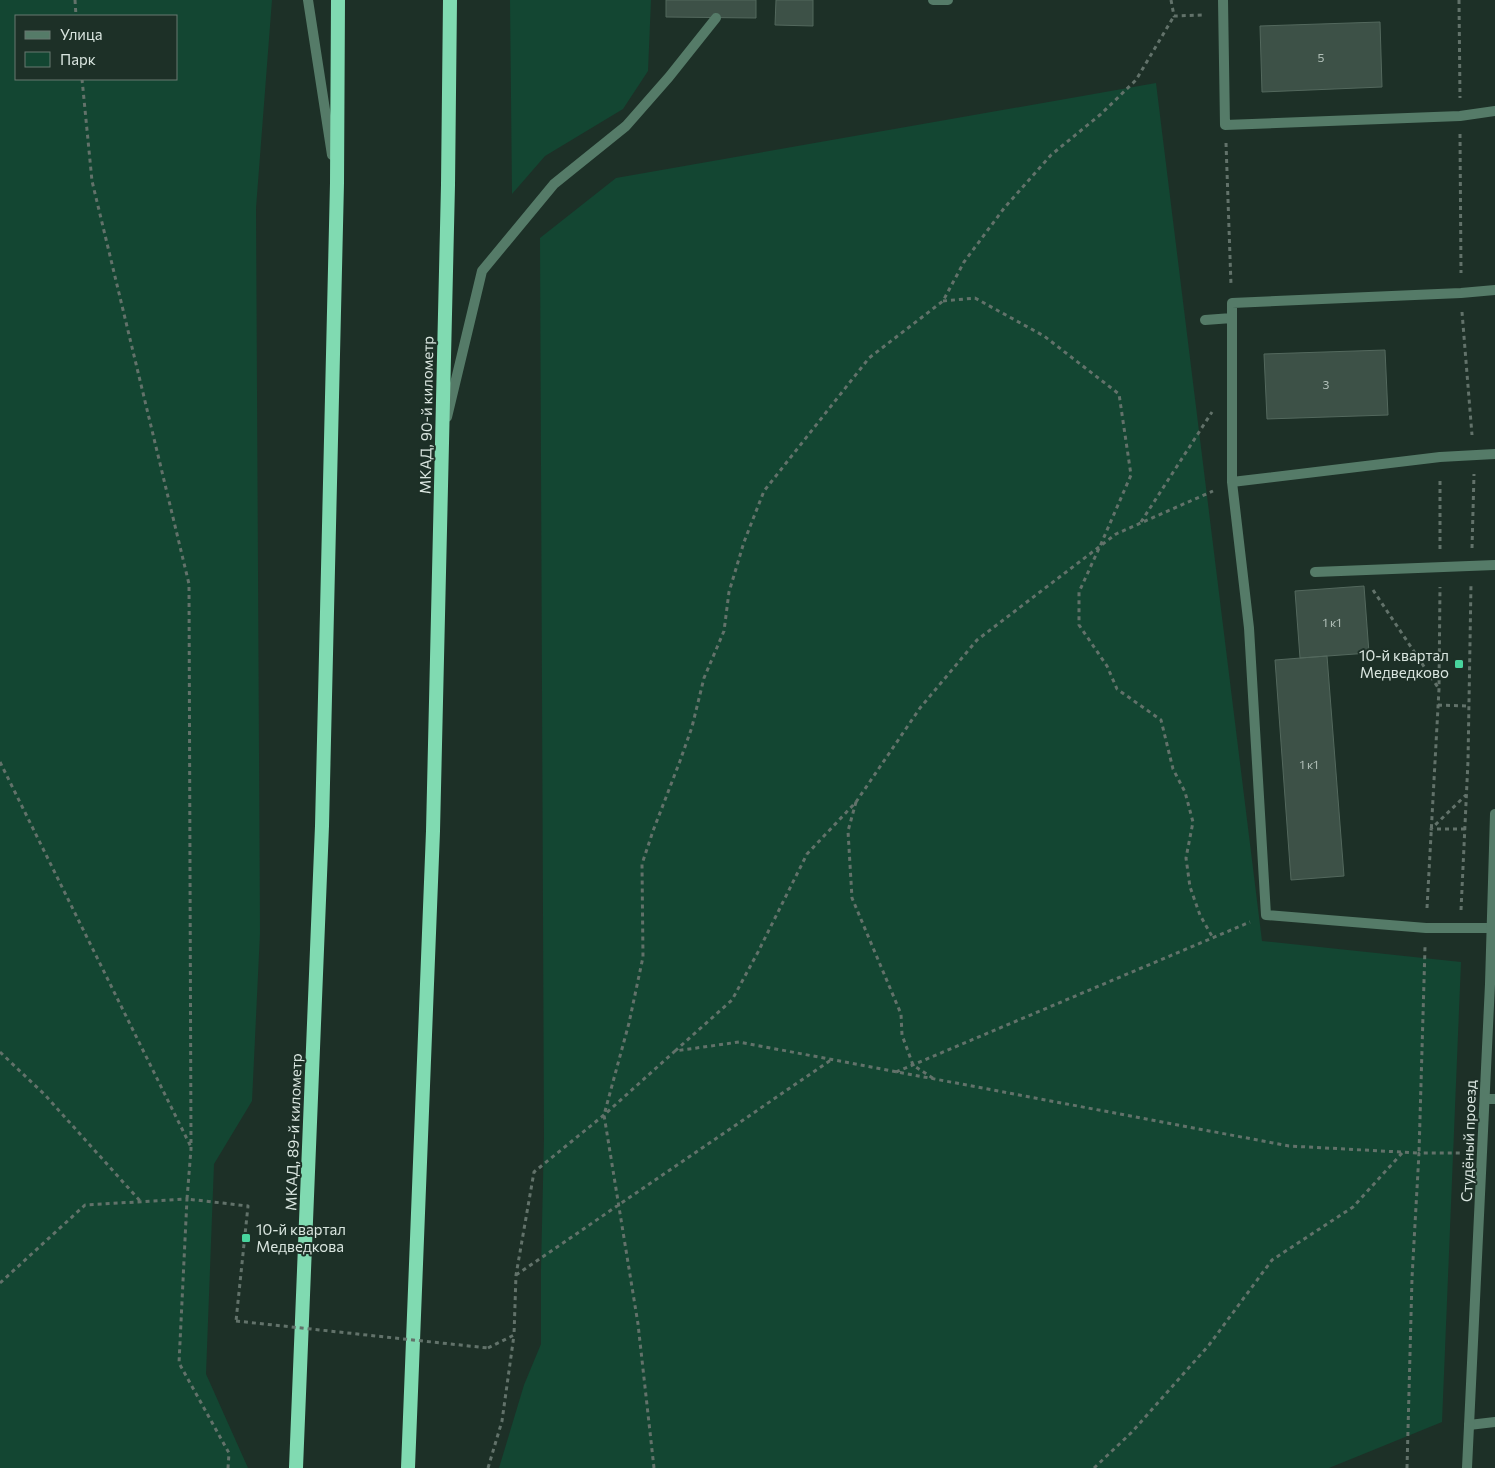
<svg xmlns="http://www.w3.org/2000/svg" width="1495" height="1468" font-family="Commissioner,sans-serif">
<rect width="100%" height="100%" fill="#1d3027"/>
<path fill="#134632" fill-rule="evenodd" d="M0,0H272L256,208L260,933L252,1101L214,1164L206,1374L248,1468H0ZM176,16V79H16V16Z
M510,0H651L648,71L623,109L545,156L512,194Z
M1156,83L1262,941L1461,962L1442,1422L1329,1468H499L524,1385L541,1344V1269L544,1138L540,238L616,178Z"/>
<path fill="#3d5147" stroke="#53685d" d="M666,0H756V18L666,17Z
M776,0H813V26L775,25Z
M1380,22L1382,87L1262,92L1260,26Z
M1385,350L1388,415L1267,419L1264,354Z
M1364,586L1369,653L1300,658L1295,591Z
M1327,656L1344,876L1291,880L1275,660Z"/>
<g fill="none" stroke-linecap="round" stroke-linejoin="round">
<path stroke="#62726a" stroke-width="3" stroke-dasharray="4 4" stroke-linecap="butt" d="M75,0L76,16
M1171,0L1174,16L1205,15
M1459,0L1460,98
M82,79L92,181L189,584L191,1149L187,1199L248,1206L236,1321
M1460,134L1461,273
M1226,143L1231,285
M943,301L975,298L1044,336L1119,394L1131,475L1101,544L1079,592V625L1107,666L1117,689L1161,720L1173,769L1185,792L1193,822L1186,858L1190,887L1200,915L1213,938
M1462,312L1472,435
M1141,522L1212,412
M1472,548L1474,474
M1440,549V477
M1373,590L1439,689
M1438,705L1469,706
M0,762L191,1147
M856,802L848,831L852,898L901,1014L902,1035L913,1065L934,1079
M1465,829H1431L1466,795
M1427,908L1439,689L1440,587
M1461,910L1468,761L1471,584
M675,1051L732,1000L758,952L807,854L856,802L920,708L977,640L1116,534L1213,491
M0,1052L45,1095L141,1202
M896,1072L1250,922
M516,1275L831,1060
M0,1283L85,1205L187,1199L179,1363L229,1453L228,1468
M488,1348L514,1335L516,1275L534,1172L604,1115L675,1051L739,1042L1289,1146L1419,1153L1425,947
M488,1468L502,1421L514,1335
M654,1468L638,1324L604,1115L629,1023L643,957L642,864L653,831L680,761L692,727L704,678L724,631L729,592L744,542L764,491L869,358L943,301L964,262L1005,207L1051,155L1101,114L1136,80L1174,16
M1094,1468L1132,1432L1209,1345L1272,1260L1353,1207L1403,1152
M1407,1468L1412,1278L1419,1153H1462"/>
<path stroke="#557b68" stroke-width="10" d="M308,0L332,155
M933,0H948
M1223,0L1225,125L1460,116L1495,111
M1495,290L1461,293L1232,303V482L1440,457L1495,454
M1205,320L1232,318
M447,417L482,271L554,184L626,126L669,77L716,18
M1232,482L1249,628L1266,915L1426,928H1495
M1315,572L1495,565
M1485,1099H1495
M1469,1425L1495,1422"/>
<path stroke="#557b68" stroke-width="10" d="M1467,1468L1490,984L1495,814"/>
<path stroke="#80dab1" stroke-width="14" d="M296,1468L322,826L337,183L338,0
M408,1468L433,831L448,185L450,0"/>
<path stroke="#62726a" stroke-width="3" stroke-dasharray="4 4" stroke-linecap="butt" d="M236,1321L488,1348"/>
</g>
<g fill="#48d49d" stroke="#1d3027" stroke-width="2">
<rect x="1454" y="659" width="10" height="10" rx="2.5"/>
<rect x="241" y="1233" width="10" height="10" rx="2.5"/>
</g>
<g text-anchor="middle" dominant-baseline="central" stroke-width="4" stroke-linejoin="round" paint-order="stroke">
<g font-size="12" fill="#b2c0b9">
<text x="1321" y="57">5</text>
<text x="1326" y="384">3</text>
<text x="1332" y="622">1 к1</text>
<text x="1309" y="764">1 к1</text>
</g>
<g font-size="15" fill="#d9e5df" stroke="#1d3027">
<text transform="translate(426 415) rotate(-89)">МКАД, 90-й километр</text>
<text transform="translate(293 1132) rotate(-88)">МКАД, 89-й километр</text>
<text transform="translate(1468 1141) rotate(-88)">Студёный проезд</text>
</g>
<g font-size="15" fill="#d9e5df" stroke="#1d3027" text-anchor="end">
<text x="1449" y="655">10-й квартал<tspan x="1449" dy="17">Медведково</tspan></text>
<text x="256" y="1229" text-anchor="start">10-й квартал<tspan x="256" dy="17">Медведкова</tspan></text>
</g>
</g>
<rect x="15" y="15" width="162" height="65" fill="#1d3027" stroke="#687871"/>
<rect x="25" y="31" width="25" height="8" fill="#557b68" stroke="#687871"/>
<text x="60" y="40" font-size="15" fill="#d9e5df">Улица</text>
<rect x="25" y="52" width="25" height="15" fill="#134632" stroke="#687871"/>
<text x="60" y="65" font-size="15" fill="#d9e5df">Парк</text>
</svg>
